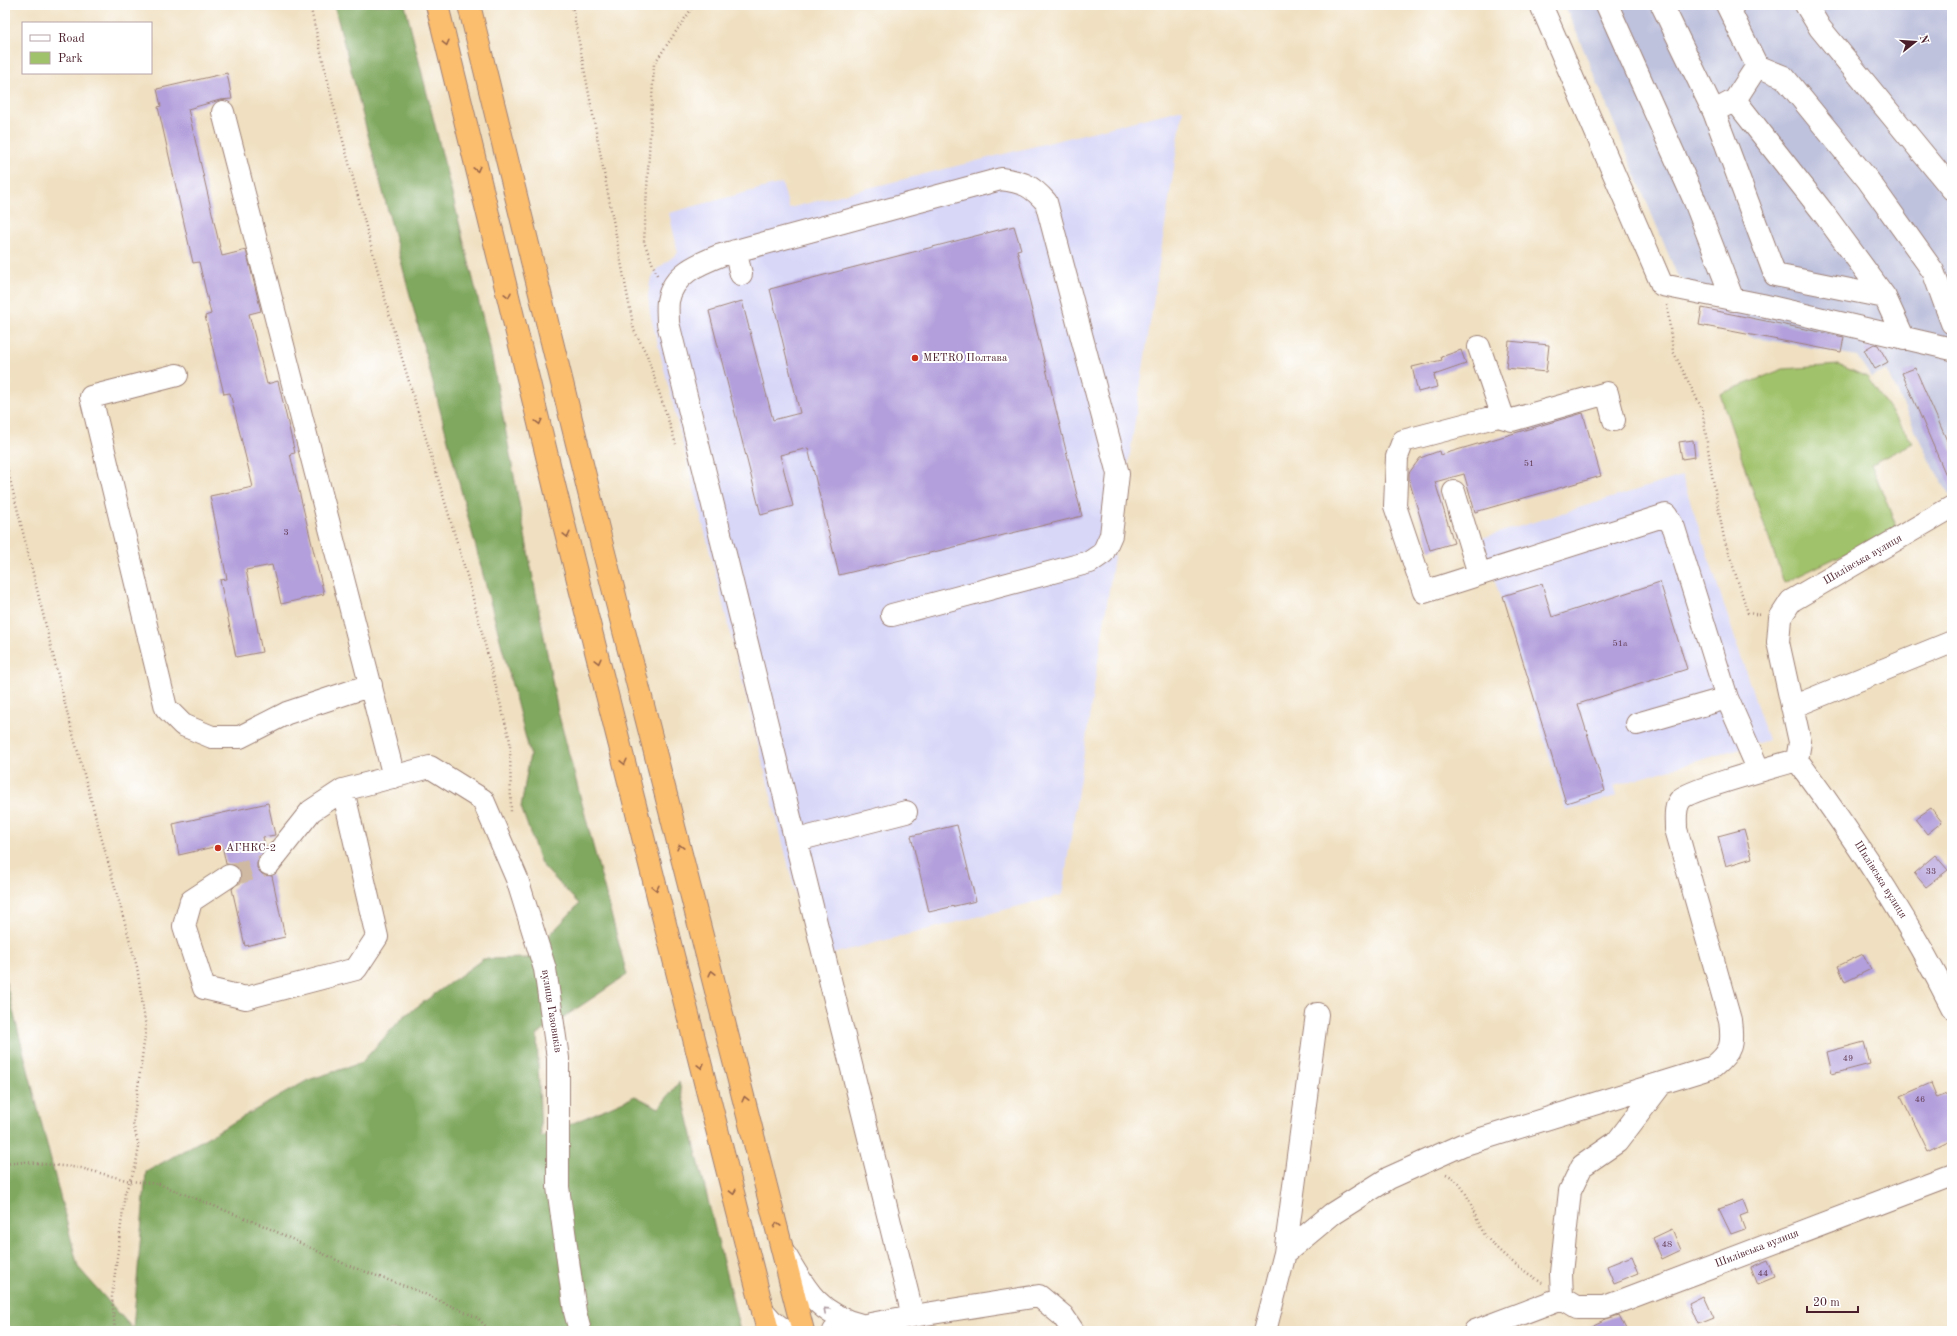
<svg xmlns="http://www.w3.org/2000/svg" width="1957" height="1336" font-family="'Old Standard TT',serif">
<rect width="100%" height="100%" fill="#fff"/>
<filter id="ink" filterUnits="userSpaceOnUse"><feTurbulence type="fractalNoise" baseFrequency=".025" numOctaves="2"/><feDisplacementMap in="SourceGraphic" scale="8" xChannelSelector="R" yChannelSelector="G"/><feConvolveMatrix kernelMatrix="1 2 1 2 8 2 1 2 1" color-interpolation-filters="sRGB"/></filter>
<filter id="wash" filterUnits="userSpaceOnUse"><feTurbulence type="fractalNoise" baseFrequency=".012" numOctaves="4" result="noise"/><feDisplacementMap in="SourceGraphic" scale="16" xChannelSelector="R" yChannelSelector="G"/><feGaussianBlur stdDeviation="0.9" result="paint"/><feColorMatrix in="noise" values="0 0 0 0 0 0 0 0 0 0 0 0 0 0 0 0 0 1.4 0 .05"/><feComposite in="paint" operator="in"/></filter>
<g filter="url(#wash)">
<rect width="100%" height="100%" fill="#f0e0c1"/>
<path fill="#d8d7f8" d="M1183,109L1062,895L812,959L650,313L648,296L650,282L656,270L678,253L669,213L782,183L789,208Z
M1682,476L1768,740L1614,786L1617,796L1566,811L1482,538Z"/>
<path fill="#bfc2dd" d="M1565,5H1952V494H1949L1929,460L1887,370L1871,377L1857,356L1750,337L1677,275Z"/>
<path fill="#a0c26b" stroke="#75704b" d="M1839,365L1867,377L1913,443L1871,464L1897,528L1784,583L1720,394L1783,369Z"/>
<path fill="#80a85f" stroke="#656445" d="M334,5H405L490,347L558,712L627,975L537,1035L541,1137L635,1096L659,1108L679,1082L740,1331H12L5,1320V979L78,1267L133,1329L146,1172L308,1080L361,1063L403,1017L483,959L528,958L579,904L541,864L521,807L530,754Z"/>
<g id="blocks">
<path fill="#b29fdb" d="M227,73L232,99L220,100L188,109L222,256L246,250L261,311L249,314L267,384L278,381L295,453L290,454L324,594L281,604L272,565L246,570L262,652L236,657L220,580L227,579L210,496L253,487L230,393L224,394L205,316L211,314L199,262L193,263L158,107L161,106L157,89Z
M1014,226L1021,249L1017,250L1082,516L839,575L808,448L780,455L793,506L761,515L709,311L742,301L773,420L800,413L770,289Z
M1702,308L1844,337L1841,352L1699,325Z
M1509,341L1549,345L1546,372L1506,368Z
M1874,344L1878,345L1888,362L1875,369L1864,350Z
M1461,350L1466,364L1434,375L1437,387L1418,392L1412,367L1442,360L1441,357Z
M1915,368L1952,452V489L1902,373Z
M1583,413L1601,476L1475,512L1464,474L1435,482L1454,543L1430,550L1409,480V473L1420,458L1439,451L1440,455Z
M1693,440L1695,457L1682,459L1679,442Z
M1660,582L1687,669L1578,704L1605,791L1566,803L1503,596L1542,584L1552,617Z
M268,803L275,835L263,837L266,848L257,862V868L262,874L272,876L285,937L245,946L232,889L240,881L241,875L240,869L234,865L226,864L222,845L179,855L173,824Z
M1931,808L1942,822L1927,834L1915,819Z
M957,825L976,901L929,912L911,836Z
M1744,829L1752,858L1726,866L1718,836Z
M1935,855L1948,870L1926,887L1914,873Z
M1863,954L1871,969L1845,982L1838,966Z
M1864,1042L1870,1064L1832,1074L1827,1052Z
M1931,1083L1937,1098L1952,1092V1139L1928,1151L1901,1096Z
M1743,1200L1748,1213L1740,1216L1745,1229L1731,1234L1719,1209Z
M1672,1229L1681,1250L1662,1259L1653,1238Z
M1632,1256L1639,1273L1614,1283L1607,1266Z
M1768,1260L1775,1278L1758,1285L1751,1267Z
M1703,1296L1713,1318L1698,1324L1689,1303Z
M1619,1315L1627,1331H1581L1606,1319Z"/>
</g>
</g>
<g filter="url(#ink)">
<use href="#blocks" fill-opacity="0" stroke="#9d8076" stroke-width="1"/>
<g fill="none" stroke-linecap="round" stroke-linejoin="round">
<path stroke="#cfb9a3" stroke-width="22" stroke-dasharray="22 11" stroke-linecap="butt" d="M229,876L269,864"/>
<defs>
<path id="minor" d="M1541,5L1662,285L1762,305L1952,349
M1607,5L1694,199L1733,300
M1662,5L1714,112L1775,275L1885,297
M1806,5L1820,28L1952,189
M1757,66L1784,77L1868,180L1933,271L1952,323
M1735,100L1822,211L1885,297L1904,339
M1722,107L1735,100L1757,66L1727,5
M223,112L394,777
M735,251L741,274
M1479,347L1503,417
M177,375L91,397L166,708L183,725L212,737H240L287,713L371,685
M1614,420L1607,393L1512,420L1498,416L1403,441L1397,457L1395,506L1424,592L1666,515L1674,528L1727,698
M1454,492L1479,574
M892,615L1090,562L1103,553L1111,535L1118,474L1046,202C1031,185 1023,182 1001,179L721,255C698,264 673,274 668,301C667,308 668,316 668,323L913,1316
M1792,707L1952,642
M1637,724L1727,698L1759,771
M1797,760C1855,838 1909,920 1952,1007
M797,840L906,812
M269,864L311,811L343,790L430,767L483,800L517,879L545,969L558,1058V1187L575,1312L580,1331
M229,876L191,901L184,926L204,988L246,998L356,969L377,937L343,790
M1285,1253L1332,1214L1389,1178L1462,1145L1713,1067C1732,1052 1733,1044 1730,1020L1676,829C1676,818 1674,807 1681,799C1689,790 1780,765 1797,760L1800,742L1778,642L1780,618L1791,601L1952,507
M786,1256C806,1291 820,1315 861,1325
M1562,1298L1577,1307H1605L1952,1175
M1562,1298L1561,1273L1570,1191L1582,1166L1617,1142L1662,1083
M763,1311L772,1321L785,1331
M834,1331L913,1316L1039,1296L1063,1316L1073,1331
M1265,1331L1285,1253L1317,1014
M1475,1331L1562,1298"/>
<path id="highway" d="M437,5L557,497L768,1331
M469,5L601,541L803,1331"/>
</defs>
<use href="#minor" stroke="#9d8076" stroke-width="24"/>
<use href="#highway" stroke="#9d8076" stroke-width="24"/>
<path stroke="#9d8076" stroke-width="2.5" stroke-dasharray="1 3" stroke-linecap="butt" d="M310,5L333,103L393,328L468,579L510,741L511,814
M572,5L634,330L647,355L676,444
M657,275L644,242L654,64L694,5
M1667,305L1673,351L1702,409L1712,475L1724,538L1748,613L1762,615
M5,459L68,716L137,967L146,1028L133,1124L139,1147L135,1168L125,1193L112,1297L115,1331
M5,1164L25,1162L81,1168L130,1181L159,1184L264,1226L347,1265L418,1291L478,1318L490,1331
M1446,1174C1472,1186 1472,1221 1489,1240C1504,1257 1524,1271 1542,1283"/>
<use href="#minor" stroke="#fff" stroke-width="22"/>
<use href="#highway" stroke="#fbbd6e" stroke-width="22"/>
</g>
<defs><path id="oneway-chevron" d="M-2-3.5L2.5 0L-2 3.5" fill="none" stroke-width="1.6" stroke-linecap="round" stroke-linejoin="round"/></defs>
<g stroke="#9a6649">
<use href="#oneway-chevron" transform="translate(446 43) rotate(76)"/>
<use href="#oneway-chevron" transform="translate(477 169) rotate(76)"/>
<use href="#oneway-chevron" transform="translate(508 295) rotate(76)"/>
<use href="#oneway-chevron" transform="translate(539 422) rotate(76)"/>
<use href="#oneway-chevron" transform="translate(567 535) rotate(76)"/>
<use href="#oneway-chevron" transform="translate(598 661) rotate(76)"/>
<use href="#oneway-chevron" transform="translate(624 762) rotate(76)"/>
<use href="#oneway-chevron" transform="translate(680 847) rotate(-104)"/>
<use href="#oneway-chevron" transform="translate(656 888) rotate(76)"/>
<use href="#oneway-chevron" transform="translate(712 973) rotate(-104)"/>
<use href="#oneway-chevron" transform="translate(701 1066) rotate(76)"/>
<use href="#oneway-chevron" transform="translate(745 1099) rotate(-104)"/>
<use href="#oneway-chevron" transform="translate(733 1192) rotate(76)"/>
<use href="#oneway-chevron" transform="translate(777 1225) rotate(-104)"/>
</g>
<use stroke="#ae9aa0" href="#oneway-chevron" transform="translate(826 1310) rotate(-138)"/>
</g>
<g fill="#c8321e" stroke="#fff" stroke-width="1.5">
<circle cx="915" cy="358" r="4"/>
<circle cx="218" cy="848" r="4"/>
</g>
<g text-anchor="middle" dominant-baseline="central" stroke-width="4" stroke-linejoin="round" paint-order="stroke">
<g font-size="9" fill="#643f57">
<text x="1529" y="463">51</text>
<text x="286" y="532">3</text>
<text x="1620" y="643">51а</text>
<text x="1931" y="871">33</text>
<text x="1848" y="1058">49</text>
<text x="1920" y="1099">46</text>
<text x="1667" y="1244">48</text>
<text x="1763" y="1273">44</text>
</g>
<g font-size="11" fill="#4a1f2b" stroke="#fff" text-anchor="start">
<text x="923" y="358">METRO Полтава</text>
<text x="226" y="848">АГНКС-2</text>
</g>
<g font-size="11" fill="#4a1f2b" stroke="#fff">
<text transform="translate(1863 560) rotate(-30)">Шилівська вулиця</text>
<text transform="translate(1880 880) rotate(58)">Шилівська вулиця</text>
<text transform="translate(551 1011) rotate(81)">вулиця Газовиків</text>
<text transform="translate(1757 1249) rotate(-21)">Шилівська вулиця</text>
</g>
</g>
<rect width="1957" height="1336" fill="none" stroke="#fff" stroke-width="20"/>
<rect x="22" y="22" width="130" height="52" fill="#ffffff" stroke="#b7a5aa"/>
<rect x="30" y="35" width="20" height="6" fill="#ffffff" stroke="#b7a5aa"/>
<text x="58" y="42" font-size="12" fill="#4a1f2b">Road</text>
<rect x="30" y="52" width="20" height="12" fill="#a0c26b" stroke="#b7a5aa"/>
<text x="58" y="62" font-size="12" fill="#4a1f2b">Park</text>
<g transform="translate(1915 42) rotate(73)" stroke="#ffffff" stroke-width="3" paint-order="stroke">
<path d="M0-3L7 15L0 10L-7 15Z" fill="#4a1f2b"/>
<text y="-6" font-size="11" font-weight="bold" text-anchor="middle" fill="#4a1f2b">N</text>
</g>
<path d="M1807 1306v6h51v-6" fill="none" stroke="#4a1f2b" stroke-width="2"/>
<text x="1813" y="1306" font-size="12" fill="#4a1f2b" stroke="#ffffff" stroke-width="3" paint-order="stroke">20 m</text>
</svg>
